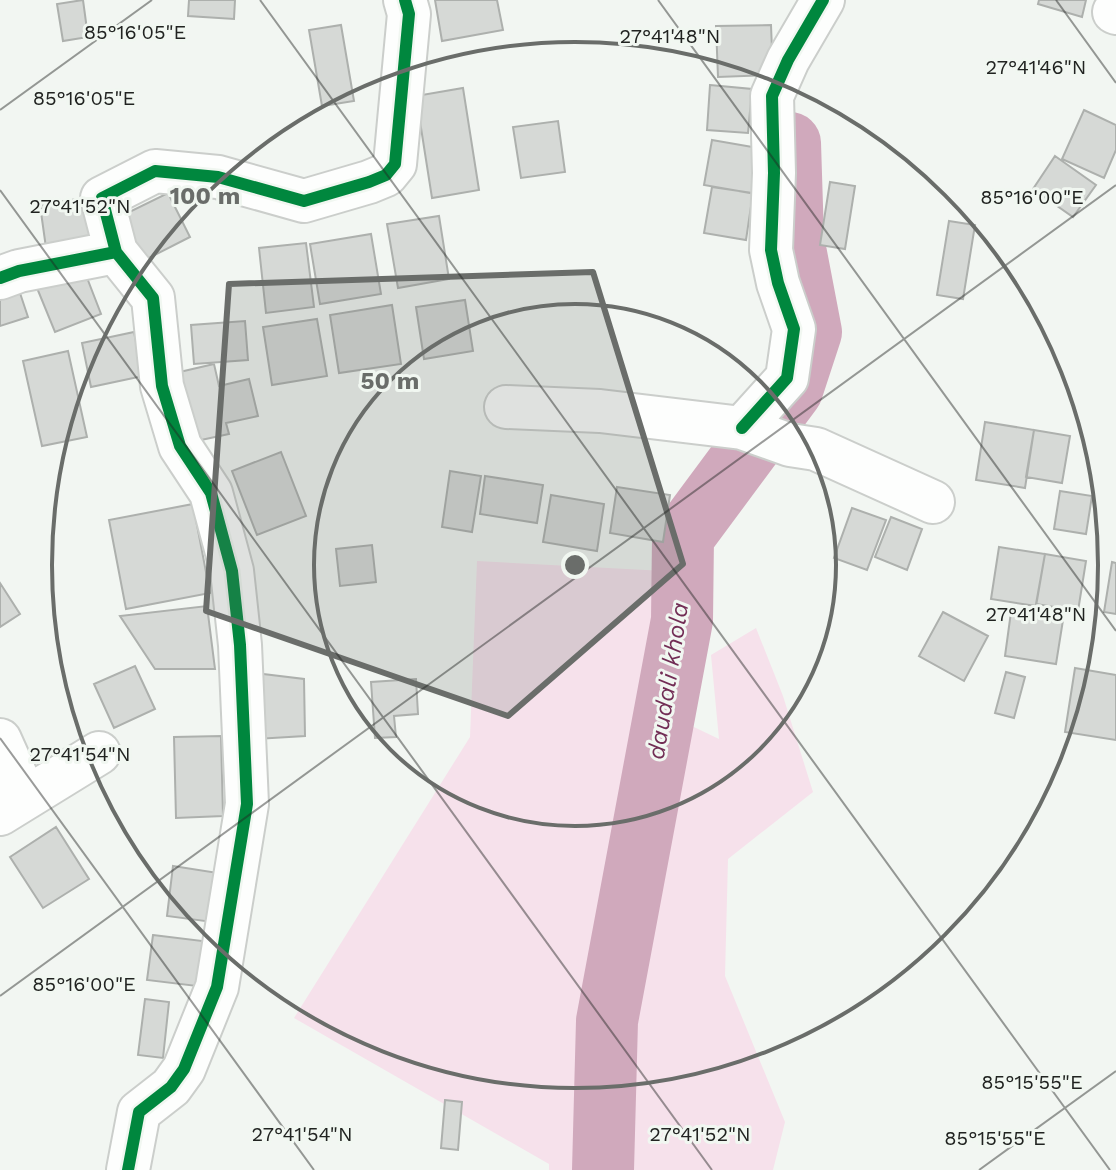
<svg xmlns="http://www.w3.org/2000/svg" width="1116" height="1170" font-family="'Work Sans',sans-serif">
<rect width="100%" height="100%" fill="#f2f6f2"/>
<path fill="#f6e1eb" d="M477,561L665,571L652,707L719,739L711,655L756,628L783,696L813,792L728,859L725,976L785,1122L773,1170H549V1164L294,1018L470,737Z"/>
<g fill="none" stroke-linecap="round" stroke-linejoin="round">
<path stroke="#d0a9bc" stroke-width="62" d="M603,1170L607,1021L682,620L683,537L792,390L811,332L793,238L790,143"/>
</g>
<path fill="#d6d9d6" stroke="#adb0ad" stroke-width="2" d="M83,0L88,37L63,41L57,4Z
M189,0H235L234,19L188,16Z
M435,0H497L503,30L442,41Z
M1039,0H1086L1082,17L1038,4Z
M341,25L354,101L322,106L309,30Z
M771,25L773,75L718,77L716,26Z
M710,85L752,89L748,133L707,130Z
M463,88L479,190L432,198L416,96Z
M1084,110L1116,125V150L1104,178L1062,159Z
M558,121L565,172L521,178L513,127Z
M712,140L764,149L756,194L704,185Z
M1055,156L1096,185L1073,217L1033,189Z
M830,182L855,186L845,249L820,245Z
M712,187L753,193L746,240L704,233Z
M168,193L190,237L135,265L113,220Z
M90,197L97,247L47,255L40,205Z
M439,216L449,279L398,288L387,224Z
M949,221L975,225L963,299L937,295Z
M371,234L381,294L320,304L310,244Z
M306,243L314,307L266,313L259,248Z
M84,270L101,314L55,332L37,288Z
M16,281L28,317L0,326V286Z
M465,300L473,351L424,359L416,307Z
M392,305L401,364L339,373L330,315Z
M317,319L327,376L272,385L263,327Z
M245,321L248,360L194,364L191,325Z
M134,332L143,376L91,387L82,343Z
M68,351L87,437L42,446L23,361Z
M214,364L219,386L249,379L258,416L226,423L229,434L187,443L171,374Z
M985,422L1034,430L1025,488L976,480Z
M1034,430L1070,436L1062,483L1026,477Z
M281,452L306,516L257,535L232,471Z
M450,471L481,476L472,532L442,527Z
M485,476L543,485L537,523L480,514Z
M617,487L670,495L663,542L610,533Z
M1060,491L1092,496L1086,534L1054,529Z
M551,495L604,504L597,551L543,542Z
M193,504L210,593L126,609L109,520Z
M852,508L886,520L867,570L834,558Z
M891,517L922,529L907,570L875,557Z
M372,545L376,582L340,586L336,549Z
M999,547L1045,554L1036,606L991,599Z
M1045,554L1086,561L1078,611L1036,604Z
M1112,562L1116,563V614L1104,612Z
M0,583L20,614L0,627Z
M207,606L215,669H155L120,616Z
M943,612L988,636L964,681L919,656Z
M1011,612L1063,620L1056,664L1005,656Z
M135,666L155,709L114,728L94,684Z
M1075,668L1116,675V740L1065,732Z
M1006,672L1025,677L1014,718L995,713Z
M255,673L304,679L305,736L256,739Z
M416,679L418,714L394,716L396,737L375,738L371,682Z
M221,736L223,816L176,818L174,737Z
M56,827L89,879L43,908L10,857Z
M173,866L218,873L212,922L167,916Z
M153,935L219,943L213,988L147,980Z
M145,999L169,1002L163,1058L138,1055Z
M445,1100L462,1102L458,1150L441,1148Z"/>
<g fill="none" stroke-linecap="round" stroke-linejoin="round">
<defs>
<path id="minor" d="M1114,12L1116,13
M116,252L102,198L155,171L218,177L304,201L369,182L386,175L395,164L409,14L405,0
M0,278L19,271L116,252L153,298L162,386L180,446L211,493L232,571L240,645L247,804L217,987L184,1069L171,1087L139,1112L128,1170
M506,407L600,411L742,428L790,445L816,449L933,502
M742,428L787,378L794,329L778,283L771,250L774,173L772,96L788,60L823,0
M0,740L26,798
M0,814L99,753"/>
</defs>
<use href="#minor" stroke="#cbcecb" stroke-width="46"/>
<use href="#minor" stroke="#fdfefd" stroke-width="42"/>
<defs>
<path id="cycleway" d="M116,252L102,198L155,171L218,177L304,201L369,182L386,175L395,164L409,14L405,0
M0,278L19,271L116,252L153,298L162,386L180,446L211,493L232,571L240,645L247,804L217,987L184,1069L171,1087L139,1112L128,1170
M742,428L787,378L794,329L778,283L771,250L774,173L772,96L788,60L823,0"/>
</defs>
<use href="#cycleway" stroke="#f1f7f1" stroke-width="17"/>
<use href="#cycleway" stroke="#00873e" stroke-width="12"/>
</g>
<path fill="#6a6d6a" fill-opacity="0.2" stroke="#6a6d6a" stroke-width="6" stroke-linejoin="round" d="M593,272L683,564L508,716L206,611L229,284Z"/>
<path fill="none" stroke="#212321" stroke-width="2" stroke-opacity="0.45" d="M260,0L1110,1170M658,0L1116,631M1056,0L1116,83M0,110L152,0M0,190L712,1170M0,738L314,1170M0,996L1116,185M979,1170L1116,1071"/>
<g fill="none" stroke="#6a6d6a" stroke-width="4">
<circle cx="575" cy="565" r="261"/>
<circle cx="575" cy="565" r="523"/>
</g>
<g text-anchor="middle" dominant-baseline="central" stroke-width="6" stroke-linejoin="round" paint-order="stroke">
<g font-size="24" font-style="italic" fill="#722d55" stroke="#f1f7f1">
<text transform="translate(668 681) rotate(-81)">daudali khola</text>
</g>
</g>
<g font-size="20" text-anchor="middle" fill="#212321" stroke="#f1f7f1" stroke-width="6" stroke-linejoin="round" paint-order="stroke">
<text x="135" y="39">85°16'05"E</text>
<text x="670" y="43">27°41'48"N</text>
<text x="1036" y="74">27°41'46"N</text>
<text x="84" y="105">85°16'05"E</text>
<text x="1032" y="204">85°16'00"E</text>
<text x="80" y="213">27°41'52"N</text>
<text x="1036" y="621">27°41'48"N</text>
<text x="80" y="761">27°41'54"N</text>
<text x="84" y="991">85°16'00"E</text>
<text x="1032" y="1089">85°15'55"E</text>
<text x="302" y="1141">27°41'54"N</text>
<text x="700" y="1141">27°41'52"N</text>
<text x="995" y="1145">85°15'55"E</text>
</g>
<circle cx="575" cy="565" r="12" fill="#6a6d6a" stroke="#f1f7f1" stroke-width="4"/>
<g font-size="24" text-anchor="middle" font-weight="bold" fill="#6a6d6a" stroke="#f1f7f1" stroke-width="6" stroke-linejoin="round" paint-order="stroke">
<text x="205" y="204">100 m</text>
<text x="390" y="389">50 m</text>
</g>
</svg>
